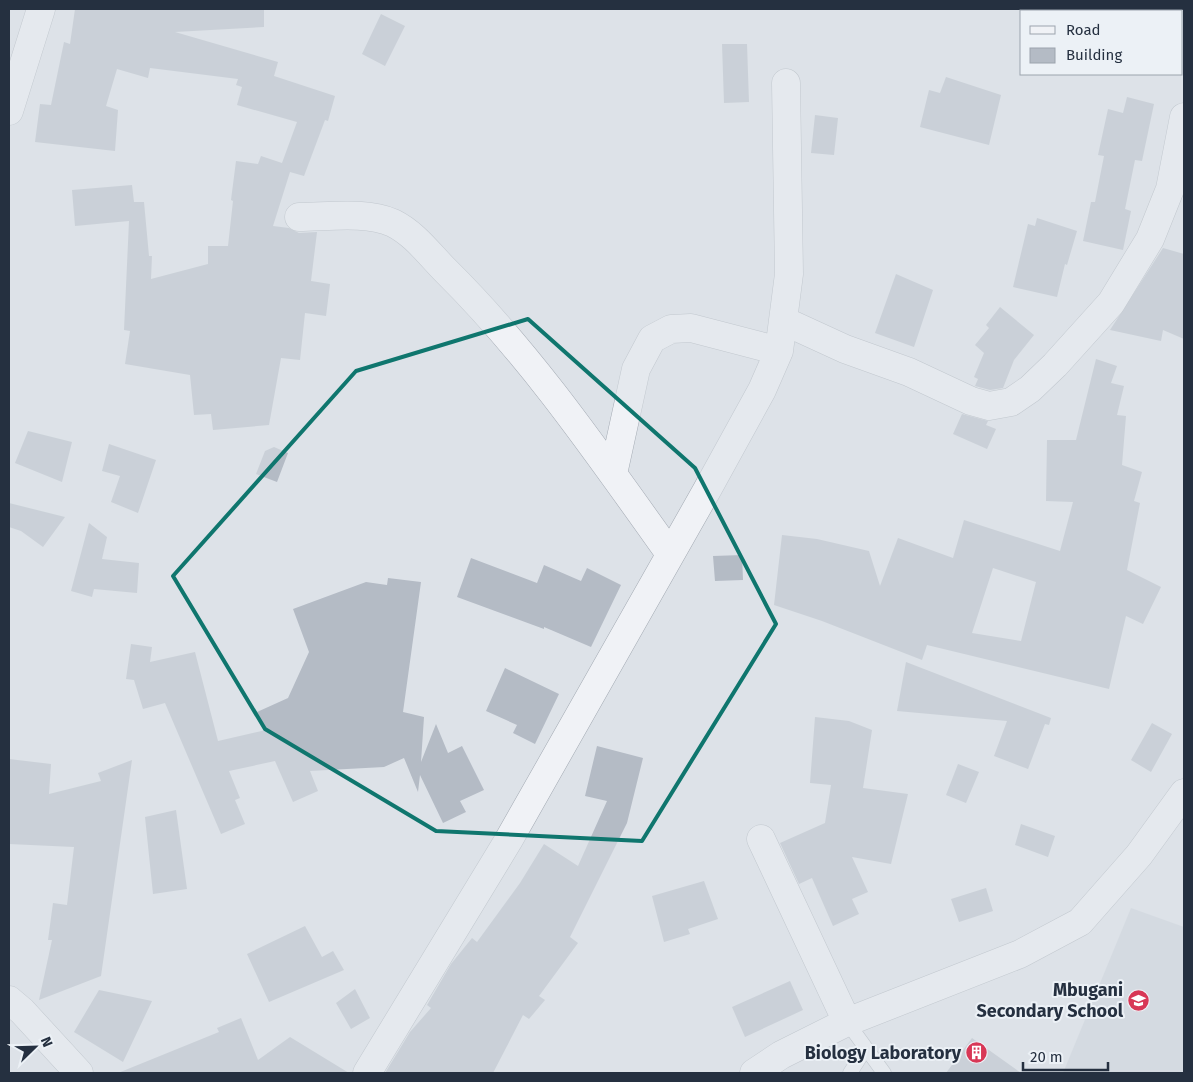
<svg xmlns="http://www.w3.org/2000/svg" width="1193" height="1082" font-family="'Fira Sans',sans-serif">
<rect width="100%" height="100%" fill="#dde2e8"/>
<path fill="#cbd1da" d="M1131,908L1184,927V1073H1063Z"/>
<path fill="#b4bbc5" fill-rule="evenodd" d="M75,9H264V27L175,32L278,62L274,76L335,96L328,121L325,120L304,176L290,172L273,226L289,228L299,233L317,232L311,281L330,284L326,316L305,313L300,360L281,358L269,425L213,430L211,414L194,415L190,375L125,364L130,331L124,330L129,221L75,226L72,190L132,185L134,202H144L149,256H152L151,279L208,264V246H228L233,201L231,200L236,161L258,164L261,156L282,163L297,122L237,105L242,87L236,85L238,79L150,68L148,78L117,69L106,106L118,110L115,151L35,142L40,104L51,105L64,42L70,44Z
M381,14L405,26L385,66L362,54Z
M722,44H747L749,102L724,103Z
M946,77L1001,95L989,145L920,127L929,90L940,93Z
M1127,97L1154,104L1142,161L1135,160L1125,209L1131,211L1123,250L1083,241L1091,202H1095L1104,156L1098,155L1108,109L1123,113Z
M815,115L838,118L834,155L811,153Z
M1037,218L1077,231L1067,265L1065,264L1057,297L1013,287L1028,224L1035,226Z
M1163,248L1184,254V339L1163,330L1161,341L1110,330Z
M896,274L933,290L914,347L875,333Z
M1000,307L1034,335L1014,360L1003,388L990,390L975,386L978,379L974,377L984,353L975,345L989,328L986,325Z
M1096,359L1117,366L1111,383L1124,386L1117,415L1126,416L1122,465L1142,472L1134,501L1140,503L1127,570L1161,587L1143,624L1126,616L1109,689L927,645L922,660L822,621L774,605L782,535L817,539L869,551L880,586L898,538L953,558L964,520L1060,551L1073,502L1046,501L1047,440H1076ZM993,568L1036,582L1021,641L972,633Z
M962,414L988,421L986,425L996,429L987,449L953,434Z
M28,431L72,442L62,482L15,463Z
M109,444L156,460L138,513L111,502L120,476L102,471Z
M274,447L288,453L277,482L256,474L265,451Z
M9,503L65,517L43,547L21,531L9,527Z
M89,523L107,537L102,559L139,563L137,593L94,589L92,597L71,591Z
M742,555L743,580L715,581L713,556Z
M471,558L537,583L544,565L581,581L587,568L621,585L591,647L544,627V629L457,597Z
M388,578L421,582L403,712L424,717L421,762L436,724L448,753L462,746L484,790L460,801L466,812L443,823L420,775L418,792L404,758L384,767L310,771L318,791L293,802L275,761L229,771L240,798L235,800L245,824L221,834L165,703L143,709L134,680L126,679L131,644L152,647L150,662L195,652L218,741L266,730L257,712L288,698L309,652L293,609L366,582L387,585Z
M906,662L1051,718L1049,725L1045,724L1028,769L994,756L1007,721L897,711Z
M505,668L559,694L535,744L513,733L517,725L486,711Z
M815,717L849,721L872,730L863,788L908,794L891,864L852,857L868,892L852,899L859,914L833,926L812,878L799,884L780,843L825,823L831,785L810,783Z
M1152,723L1172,734L1151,772L1131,760Z
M597,746L643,758L627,823L570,937L578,943L539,996L545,1000L529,1019L523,1015L493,1073H385L410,1032L431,1008L427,1005L451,964L472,938L477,942L520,883L544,844L578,866L607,801L585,796Z
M9,759L51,764L49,794L101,781L98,773L132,760L101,976L39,1000L52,940H48L53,903L67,905L74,847L9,844Z
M958,764L979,772L966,803L946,795Z
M176,810L187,889L153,894L145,817Z
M1021,824L1055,836L1048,857L1015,845Z
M704,881L718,919L688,929L690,934L664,942L652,896Z
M986,888L993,911L959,922L951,899Z
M305,926L322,957L333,951L344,970L269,1002L247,954Z
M790,981L803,1010L745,1037L732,1007Z
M355,989L370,1018L351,1029L336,1003Z
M99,990L152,1001L123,1062L74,1032Z
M241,1018L258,1060L290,1037L349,1073H118L219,1032L217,1028Z
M972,1038L1021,1073H946Z"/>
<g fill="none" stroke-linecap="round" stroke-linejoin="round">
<defs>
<path id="service" d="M847,1022L884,1073
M850,1073L866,1048"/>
<path id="minor" d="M9,111L41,9
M299,217C327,217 366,211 393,223C415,234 429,254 446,271C531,355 600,456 670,554
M784,321L845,349L909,372L971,401L989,406L1011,402L1030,389L1055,365L1111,303L1150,239L1170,189L1184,117
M613,474L636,369L652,339L671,329L691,328L779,351
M761,839L847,1022
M9,1000L22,1011L79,1073
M367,1073L508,841L707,490L762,390L779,351L789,274L786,83
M754,1073L781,1055L847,1022L1020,954L1080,922L1139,855L1184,793"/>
</defs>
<use href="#service" stroke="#a2a9b2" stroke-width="15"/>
<use href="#minor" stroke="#a2a9b2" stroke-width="29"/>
<use href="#service" stroke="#f0f2f6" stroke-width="14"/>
<use href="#minor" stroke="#f0f2f6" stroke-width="28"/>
</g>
<path d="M0 0H1193V1082H0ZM528,319L695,468L776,624L642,841L436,831L265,729L173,576L356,371Z" fill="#dde2e8" fill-opacity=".55" fill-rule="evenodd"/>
<path fill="none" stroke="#0f766e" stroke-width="4" stroke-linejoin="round" d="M528,319L695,468L776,624L642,841L436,831L265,729L173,576L356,371Z"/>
<defs>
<symbol id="school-disc" viewBox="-11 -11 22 22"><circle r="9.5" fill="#d83756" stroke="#ecf1f6"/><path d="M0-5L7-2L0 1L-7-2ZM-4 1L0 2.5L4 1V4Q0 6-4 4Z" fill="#fff"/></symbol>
<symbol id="building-disc" viewBox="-11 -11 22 22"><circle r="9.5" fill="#d83756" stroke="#ecf1f6"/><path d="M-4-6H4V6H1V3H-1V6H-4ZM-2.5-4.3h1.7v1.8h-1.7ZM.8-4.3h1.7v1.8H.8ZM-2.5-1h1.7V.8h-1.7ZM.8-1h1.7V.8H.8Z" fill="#fff"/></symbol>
</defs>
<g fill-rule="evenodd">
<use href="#school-disc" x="1126" y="988" width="25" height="25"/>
<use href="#building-disc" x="964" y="1040" width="25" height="25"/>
</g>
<g text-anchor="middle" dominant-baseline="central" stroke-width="4" stroke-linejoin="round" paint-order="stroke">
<g font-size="18" font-weight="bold" fill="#253040" stroke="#ecf1f6" text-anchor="end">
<text x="1123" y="990">Mbugani<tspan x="1123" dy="21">Secondary School</tspan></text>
<text x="961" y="1053">Biology Laboratory</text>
</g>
</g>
<rect width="1193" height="1082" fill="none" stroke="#253040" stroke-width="20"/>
<rect x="1020" y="10" width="162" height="65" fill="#ecf1f6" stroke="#9ca4ad"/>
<rect x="1030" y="26" width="25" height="8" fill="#f0f2f6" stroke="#9ca4ad"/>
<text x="1066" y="35" font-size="15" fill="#253040">Road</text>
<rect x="1030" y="48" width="25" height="15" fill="#b4bbc5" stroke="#9ca4ad"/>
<text x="1066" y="60" font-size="15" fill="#253040">Building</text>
<g transform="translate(35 1047) rotate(67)" stroke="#ecf1f6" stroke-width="4" paint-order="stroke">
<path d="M0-4L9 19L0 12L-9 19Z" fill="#253040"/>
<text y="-8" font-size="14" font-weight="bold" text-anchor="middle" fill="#253040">N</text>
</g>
<path d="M1023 1062v8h85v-8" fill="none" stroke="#253040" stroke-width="2.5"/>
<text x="1030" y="1062" font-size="15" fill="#253040" stroke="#ecf1f6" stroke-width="4" paint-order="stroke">20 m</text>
</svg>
